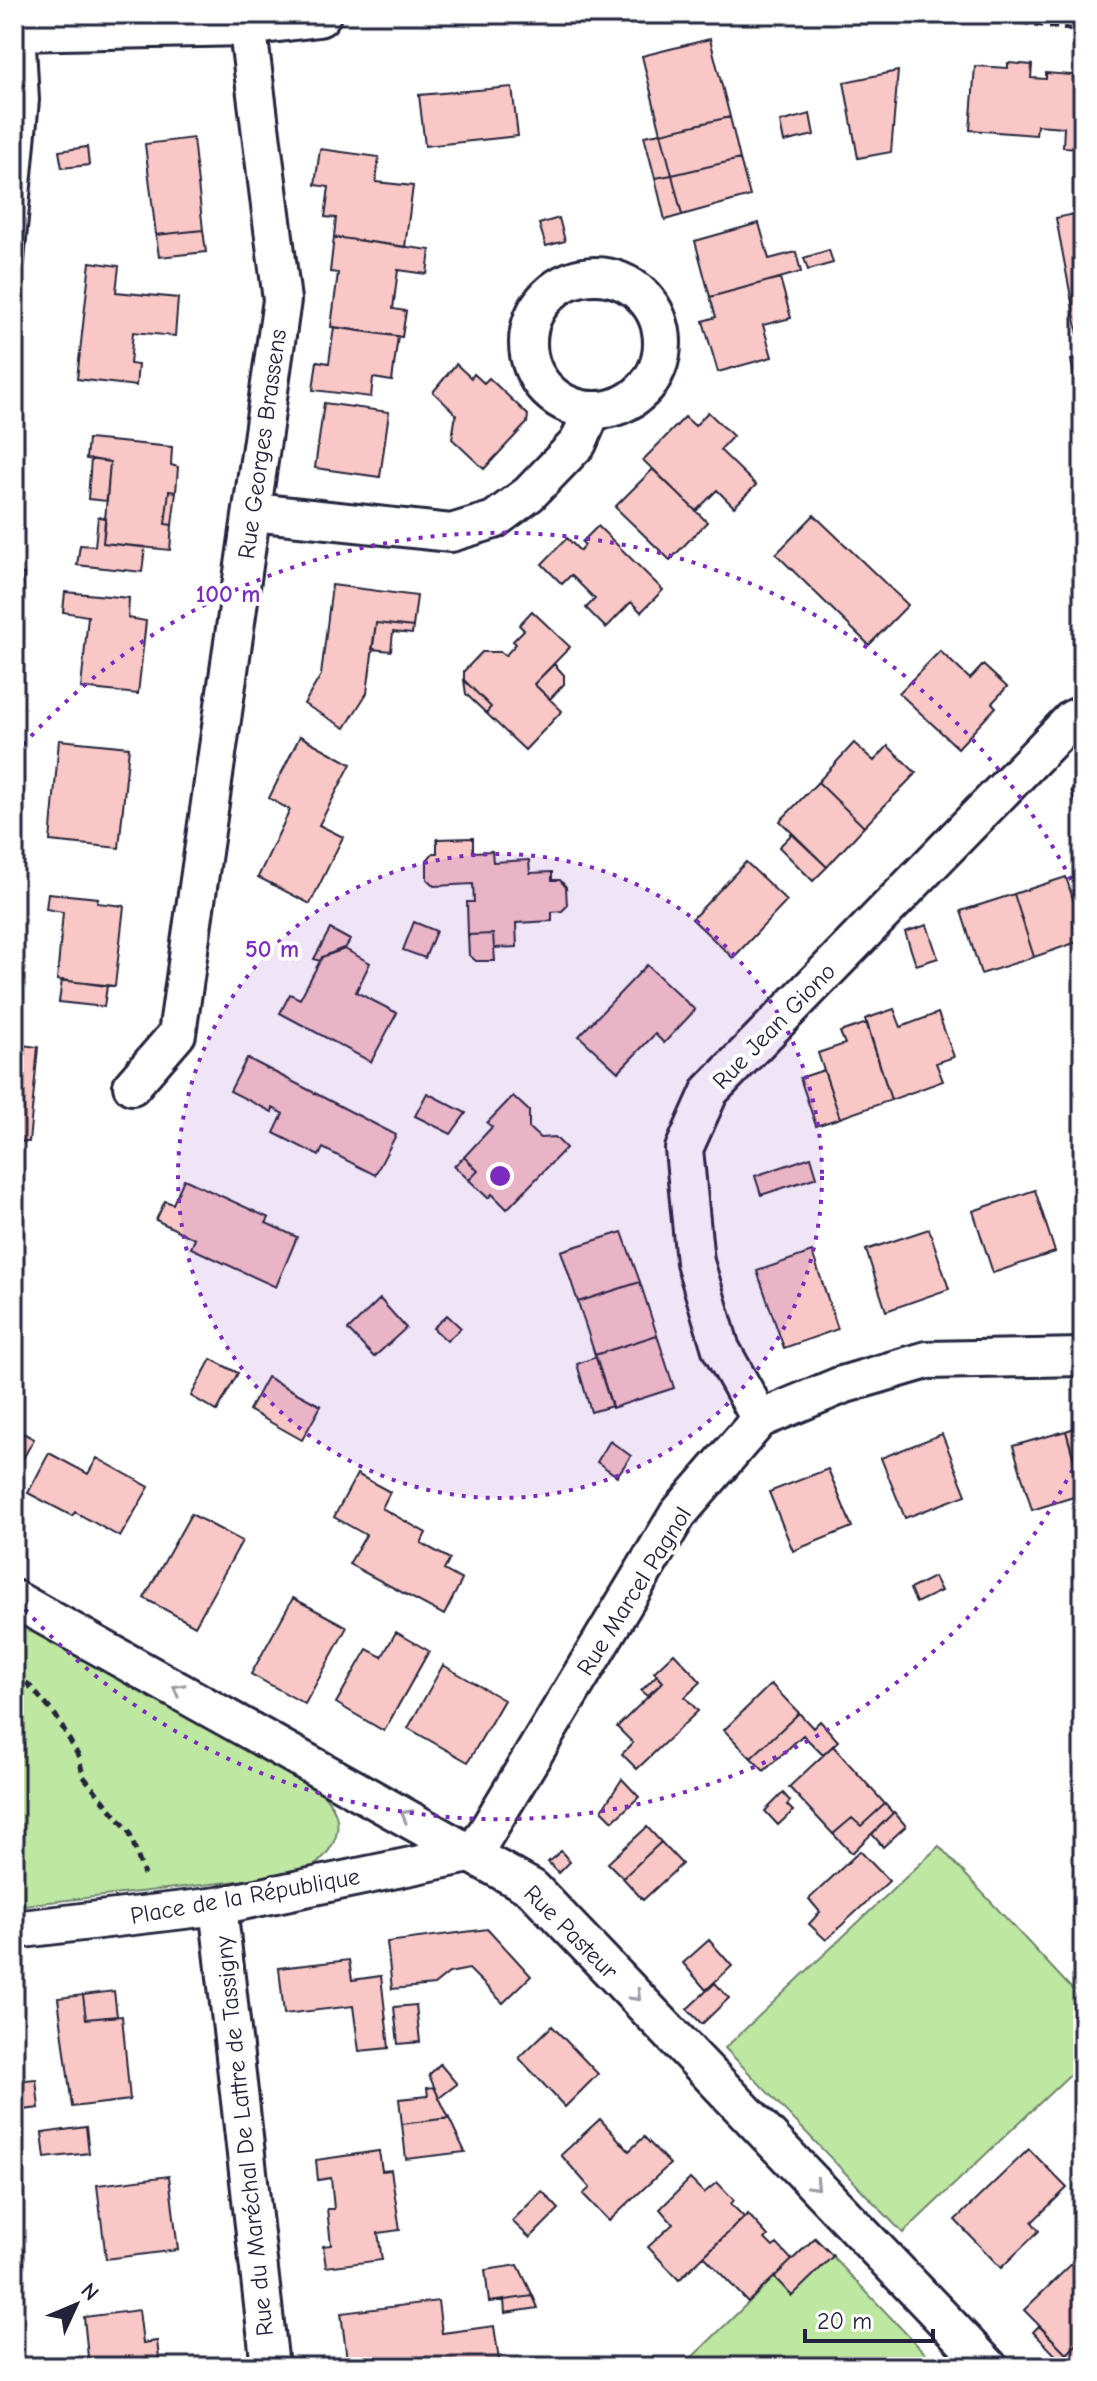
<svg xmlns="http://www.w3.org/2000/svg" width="1097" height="2381" font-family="'Comic Neue',sans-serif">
<rect width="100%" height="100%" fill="#fff"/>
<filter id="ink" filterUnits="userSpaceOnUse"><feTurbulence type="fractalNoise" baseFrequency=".0125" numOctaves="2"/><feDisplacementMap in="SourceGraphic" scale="16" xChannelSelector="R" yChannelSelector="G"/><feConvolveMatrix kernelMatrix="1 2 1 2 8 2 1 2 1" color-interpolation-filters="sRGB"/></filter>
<g filter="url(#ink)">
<path fill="#bee7a2" stroke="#70846e" stroke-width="2" d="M14,1619L317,1786C323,1794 331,1803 335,1812C345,1839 323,1862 302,1874L14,1906Z
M939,1846L1083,2001V2062L903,2233L725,2048Z
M815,2238L938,2367H682Z"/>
<path fill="#f9c8c6" stroke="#22223b" stroke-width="2" d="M710,39L730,117L661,133L642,56Z
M1008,63L1032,65L1031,78L1046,79V73L1083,76V148L1063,147L1064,127L1037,125L1036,135L970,130L975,66L1008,68Z
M898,71L891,152L858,158L844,82Z
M512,87L518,136L425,146L419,95Z
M810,114L814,135L784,142L780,122Z
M730,117L740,159L672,175L661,133Z
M661,133L672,175L655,178L644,136Z
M193,138L203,230L156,235L145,144Z
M87,147L89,165L62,168L59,151Z
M320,149L379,157L376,182L413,186L405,247L334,237L336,218L325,217L329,187L315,185Z
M740,159L750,196L682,215L672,175Z
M672,175L682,215L665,220L655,178Z
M1083,212V333L1078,334L1056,218Z
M559,218L565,241L546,246L539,224Z
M759,223L769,259L796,252L801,272L710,297L695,241Z
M203,230L206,252L159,257L156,235Z
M334,237L430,250L427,274L398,270L393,309L406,311L402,337L331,327L338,273L330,272Z
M829,250L833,263L808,270L804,258Z
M90,262L119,266L116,292L178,298L175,336L133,332L130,364L138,365L136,386L77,379Z
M780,278L791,318L763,325L772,357L718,372L703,321L716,317L710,297Z
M334,327L398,336L392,381L373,378L371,397L313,390L317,361L329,363Z
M1083,357V391L1077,392L1071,360Z
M456,364L471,378L474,374L484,383L489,378L528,415L527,423L484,469L452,439L456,414L433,392Z
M324,403L389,412L380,477L315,468Z
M708,412L733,436L720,450L756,485L734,507L717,490L696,511L643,460L685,417L695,426Z
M88,439L172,447L171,465L178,467L176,492L169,491L165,524L172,525L170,550L103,543L110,462L86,459Z
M91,459L110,462L107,501L88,499Z
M653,469L707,522L670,560L615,507Z
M169,491L176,492L172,525L165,524Z
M814,515L908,605L869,645L776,554Z
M98,517L106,518L103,543L145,547L142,572L77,565L80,545L95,546Z
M598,526L663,590L641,612L631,602L606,628L586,608L595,599L571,575L562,584L542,564L567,538L580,551L585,545L582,542Z
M14,573L24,574L21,597L14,596Z
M332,585L417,596L413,627L376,623L367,693L345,728L304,704L321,675Z
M65,592L129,598L128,618L146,621L138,694L81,688L88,616L63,612Z
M532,611L570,647L534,684L562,711L525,750L486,713L491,707L464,680V671L482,652H500L505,656L516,644L513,641L524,630L519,625Z
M376,623L413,627L412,634L393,632L391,651L372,649Z
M940,651L970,679L983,665L1007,687L992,703L996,707L958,748L899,693Z
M554,664L564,675V684L550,699L534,684Z
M464,680L491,707L486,713L466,694Z
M300,736L351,764L319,825L343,837L310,904L258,877L290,810L269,798Z
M59,740L129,747L119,848L50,841Z
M854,743L874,761L888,746L916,773L864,827L818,782Z
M818,782L864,827L827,867L780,821Z
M1083,786V822L1071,790Z
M792,834L827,867L813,881L779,847Z
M473,838V852L492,851L493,862L529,860L530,873L552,872V880H560L566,887L567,906L562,911L552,912V921L516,923L517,947L494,948L493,934L468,935L467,902H474L473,884L434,886L427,879V860L433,853H437V839Z
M746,862L787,901L733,958L692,919Z
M1066,877L1083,931V940L1034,957L1014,894Z
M48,893L98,898L97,903L124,906L115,986L57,980L63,912L46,909Z
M1014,894L1034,957L981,974L961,911Z
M414,922L436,931L425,958L403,950Z
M927,925L938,958L916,965L905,932Z
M330,929L350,940L345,949L322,957L320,961L314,959Z
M493,934L495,961H476L469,955L468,935Z
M343,948L370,963L356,992L397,1013L371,1062L280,1013L290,994L300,999L322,957Z
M647,965L695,1010L664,1043L655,1034L618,1072L579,1036Z
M62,980L107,986L104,1007L59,1002Z
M894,1009L901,1027L938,1013L954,1057L936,1063L943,1081L891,1100L865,1019Z
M867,1023L891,1100L840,1118L818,1053L845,1044L840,1032Z
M14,1044L38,1047L29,1142L14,1141Z
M247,1058L396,1135L375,1175L323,1148L319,1156L274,1133L283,1114L273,1108L272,1112L230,1091Z
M824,1070L840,1118L816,1126L800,1078Z
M427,1093L466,1113L451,1134L415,1116Z
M513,1096L529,1111V1128L540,1138L555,1137L566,1148L507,1209L492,1194L488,1198L469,1180L478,1171L464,1157L492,1127L487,1123Z
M464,1157L478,1171L469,1180L454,1166Z
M811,1157L817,1177L761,1195L755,1176Z
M184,1179L269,1218L266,1223L297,1237L276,1287L191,1248L195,1239L156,1220L165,1201L173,1204Z
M1035,1190L1055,1252L993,1273L973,1211Z
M929,1229L949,1289L886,1311L866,1250Z
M622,1232L640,1282L578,1302L561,1251Z
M812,1252L838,1329L784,1348L757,1271Z
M640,1282L657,1335L595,1355L578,1302Z
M380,1299L406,1328L374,1357L348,1330Z
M447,1315L461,1328L447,1341L433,1328Z
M657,1335L674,1388L612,1408L595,1355Z
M596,1357L612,1406L591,1412L577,1364Z
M211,1359L238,1373L217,1411L191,1396Z
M267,1377L321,1406L302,1440L249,1410Z
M1083,1425V1489L1066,1431Z
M14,1428L34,1439L14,1475Z
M1066,1431L1083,1494L1032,1510L1013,1446Z
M942,1434L966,1495L905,1518L881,1458Z
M610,1441L631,1456L617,1476L597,1462Z
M49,1453L88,1474L97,1458L149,1487L120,1537L75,1512L72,1516L28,1493Z
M828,1469L852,1527L793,1551L769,1492Z
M357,1474L390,1492L382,1508L426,1533L421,1543L450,1559L444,1570L462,1580L444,1615L349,1564L366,1535L334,1517Z
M191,1514L242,1541L195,1626L144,1598Z
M934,1577L941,1591L916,1603L910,1589Z
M293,1598L347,1627L305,1704L251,1674Z
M396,1632L429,1651L384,1731L336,1703L367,1649L382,1657Z
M674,1653L701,1682L685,1697L698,1711L637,1769L622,1754L633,1743L617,1727L663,1682L654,1672Z
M443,1665L504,1700L468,1762L408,1728Z
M657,1675L663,1682L647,1696L641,1691Z
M771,1684L799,1713L751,1758L724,1730Z
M799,1713L813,1728L820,1721L838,1741L823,1755L803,1735L764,1771L751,1758Z
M833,1746L885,1804L861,1826L852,1818L833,1834L789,1787Z
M622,1779L639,1797L613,1821L602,1810Z
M783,1793L790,1801L787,1805L793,1811L778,1825L765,1811Z
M885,1804L893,1813L852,1853L833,1834L852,1818L861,1826Z
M894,1812L906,1826L883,1847L872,1834Z
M647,1827L661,1842L623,1878L608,1863Z
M661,1842L682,1864L643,1900L623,1878Z
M561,1851L570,1862L559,1873L548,1862Z
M860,1851L889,1881L826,1940L809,1924L820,1912L809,1899Z
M488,1929L531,1976L503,2003L469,1969L449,1973L434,1985L392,1989L387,1942Z
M709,1940L732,1966L706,1990L683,1963Z
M349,1960L352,1980L381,1976L389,2048L359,2051L353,2006L284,2014L279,1968Z
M715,1983L729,1998L702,2024L687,2009Z
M114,1991L117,2016L86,2019L83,1995Z
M83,1995L86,2019L122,2016L130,2100L72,2107L58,1998Z
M416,2005L420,2042L398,2044L394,2007Z
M552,2026L598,2074L565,2107L519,2058Z
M440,2064L457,2084L439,2098L429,2075Z
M36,2079L39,2108L14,2111V2081Z
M434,2087L449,2118L402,2124L399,2099L428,2096L427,2088Z
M449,2118L465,2152L406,2159L402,2124Z
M600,2119L629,2151L644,2137L670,2164L609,2221L583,2194L590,2188L561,2155Z
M86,2127L89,2153L45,2158L42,2133Z
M1029,2149L1067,2188L1032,2222L1039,2231L1001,2268L955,2220Z
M379,2151L382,2171L391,2170L400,2230L378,2233L382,2260L326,2267L323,2246L331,2245L327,2209H334L331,2178L318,2180L316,2160Z
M169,2176L178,2250L106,2259L97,2185Z
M690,2179L704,2193L717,2182L734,2200L731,2204L744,2217L679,2280L648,2247L673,2224L660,2209Z
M542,2191L559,2209L530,2238L512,2221Z
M748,2214L768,2236L765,2239L773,2247L777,2244L792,2260L748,2302L704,2256Z
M815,2238L833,2256L792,2296L774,2277Z
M1083,2253V2338L1067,2354L1024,2310Z
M518,2265L533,2296L489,2302L485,2270Z
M533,2296L538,2308L505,2313L504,2300Z
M438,2301L442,2333L494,2326L500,2367H445L444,2361L398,2367H348L341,2313Z
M139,2310L143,2343L157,2341L160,2367H89L84,2317Z
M1039,2326L1067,2354L1083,2338V2362L1078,2367H1067L1033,2332Z"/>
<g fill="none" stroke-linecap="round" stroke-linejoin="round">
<defs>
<path id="service" d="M14,261L29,100L25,28"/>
<path id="minor" d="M528 343a67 67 0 1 1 134 0a67 67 0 1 1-134 0Z
M253,512L451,533L494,520L529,494L578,443L592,411
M132,1086L177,1034L282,300L247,23
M760,1419L721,1349L695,1262L684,1149L710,1091L1072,719L1083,714
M14,1599L532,1888L989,2367
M474,1853L678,1514L760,1419L842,1385L927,1360L1083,1357
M218,1906L270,2367
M14,1930L218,1906L474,1853"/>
<path id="tertiary" d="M14,28L247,23L318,14"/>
</defs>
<use href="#service" stroke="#22223b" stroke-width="24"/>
<use href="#minor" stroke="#22223b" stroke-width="42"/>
<use href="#tertiary" stroke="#22223b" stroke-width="50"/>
<path stroke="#22223b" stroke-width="5" stroke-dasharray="8 6" stroke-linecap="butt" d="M966,14L1083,31
M14,1676L28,1684L56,1716L79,1757L83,1776L129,1831L144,1875"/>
<use href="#service" stroke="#fff" stroke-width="18"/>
<use href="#minor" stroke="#fff" stroke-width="36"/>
<use href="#tertiary" stroke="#fff" stroke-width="44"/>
</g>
<defs><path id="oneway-chevron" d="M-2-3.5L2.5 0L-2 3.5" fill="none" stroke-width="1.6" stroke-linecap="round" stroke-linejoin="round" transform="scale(2)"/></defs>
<g stroke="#9c9ca7">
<use href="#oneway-chevron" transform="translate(178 1689) rotate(-151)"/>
<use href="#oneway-chevron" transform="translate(406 1815) rotate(-151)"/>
<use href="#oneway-chevron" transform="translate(636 1996) rotate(46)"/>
<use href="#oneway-chevron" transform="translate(815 2185) rotate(46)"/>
</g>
</g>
<circle cx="500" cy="1176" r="322" fill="#7b2cbf" fill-opacity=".12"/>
<g fill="none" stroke="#7b2cbf" stroke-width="4" stroke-dasharray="4 8">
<circle cx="500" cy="1176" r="322"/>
<path d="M1083 1448A643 643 0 0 1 15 1598M15 754A643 643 0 0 1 1083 904"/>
</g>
<g text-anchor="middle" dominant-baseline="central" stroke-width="8" stroke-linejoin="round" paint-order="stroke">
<g font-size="24" fill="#22223b" stroke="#fff">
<text transform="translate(262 444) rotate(-82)">Rue Georges Brassens</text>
<text transform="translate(774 1026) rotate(-46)">Rue Jean Giono</text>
<text transform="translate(634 1591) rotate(-58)">Rue Marcel Pagnol</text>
<text transform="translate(245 1896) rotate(-10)">Place de la République</text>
<text transform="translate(571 1932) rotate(45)">Rue Pasteur</text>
<text transform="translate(244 2136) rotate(-96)">Rue du Maréchal De Lattre de Tassigny</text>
</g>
</g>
<circle cx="500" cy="1176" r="12" fill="#7b2cbf" stroke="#fff" stroke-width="4"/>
<g font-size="24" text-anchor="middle" font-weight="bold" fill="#7b2cbf" stroke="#fff" stroke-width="8" stroke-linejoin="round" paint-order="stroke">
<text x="228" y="602">100 m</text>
<text x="272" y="957">50 m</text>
</g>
<rect width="1097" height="2381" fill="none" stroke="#fff" stroke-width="48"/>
<rect x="24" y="24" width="1049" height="2333" fill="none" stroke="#22223b" stroke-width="3" filter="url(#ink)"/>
<g transform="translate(76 2305) rotate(46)" stroke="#ffffff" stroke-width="6" paint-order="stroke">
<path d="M0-6L14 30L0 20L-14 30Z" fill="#22223b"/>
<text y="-12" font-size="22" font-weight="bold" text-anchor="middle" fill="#22223b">N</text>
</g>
<path d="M805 2329v12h128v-12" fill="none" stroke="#22223b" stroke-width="4"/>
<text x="817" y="2329" font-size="24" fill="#22223b" stroke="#ffffff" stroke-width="6" paint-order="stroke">20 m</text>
</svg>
